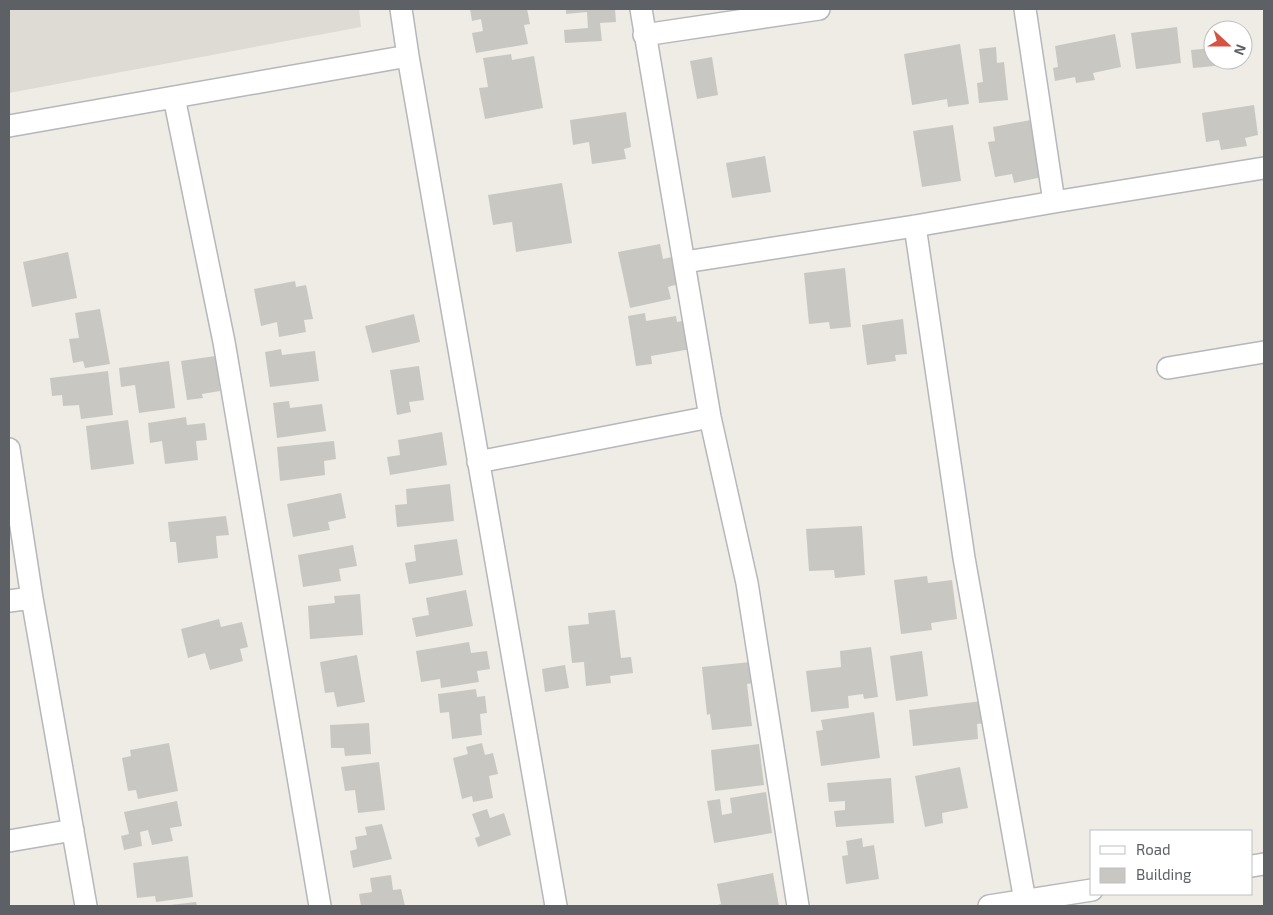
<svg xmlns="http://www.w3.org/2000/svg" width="1273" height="915" font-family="'Exo 2',sans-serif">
<rect width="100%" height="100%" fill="#eeece5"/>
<path fill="#dddbd3" d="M9,9H359L361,27L9,93Z"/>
<path fill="#c9c7c2" d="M470,9H527L530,24L524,25L528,44L476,53L472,33L483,31L481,19L472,21Z
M566,9H615L616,22L600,23L602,41L565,43L564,30L588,28L587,12L566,14Z
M1177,27L1181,63L1136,69L1131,33Z
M1115,34L1121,67L1093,73L1095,80L1076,83L1075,77L1055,81L1053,68L1058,67L1055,46Z
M960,44L969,104L948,107L947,99L912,105L904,54Z
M996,47L997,63L1004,62L1008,100L979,103L977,83L983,82L979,49Z
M1213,48V60H1224L1225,65L1193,68L1191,50Z
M511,54L512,60L534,56L543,108L485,119L479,88L488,87L483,58Z
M712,57L718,95L697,99L690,61Z
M1254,105L1258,135L1245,138L1247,146L1221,150L1219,140L1206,142L1202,113Z
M626,112L631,147L624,149L626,159L592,164L589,142L573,145L570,120Z
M1036,119L1047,176L1014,183L1012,174L995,177L988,142L995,141L993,127Z
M953,125L961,181L922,187L913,131Z
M765,156L771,192L732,198L726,163Z
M562,183L572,243L516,252L512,222L493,225L488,195Z
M660,244L663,259L676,256L682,283L668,287L671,299L630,308L618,252Z
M68,252L77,298L32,307L23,262Z
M845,268L851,327L830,329L829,322L809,324L804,273Z
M295,281L296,287L306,285L313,319L304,320L306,332L279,337L277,322L261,326L254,289Z
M100,309L110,364L85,368L83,361L73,363L69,339L79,338L75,313Z
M645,313L646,321L676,316L677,322L687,320L691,349L651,356L652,364L636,366L628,316Z
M414,314L420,342L372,353L365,326Z
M903,319L907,354L895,355L896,361L867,365L862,325Z
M281,349L282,355L315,351L319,381L270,387L265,352Z
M222,355L225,376L218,377L220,391L202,394L203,398L187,400L181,361Z
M169,361L175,408L139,413L135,385L121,387L119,368Z
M419,366L424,400L409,402L411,412L397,415L390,370Z
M108,371L113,415L81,419L79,405L63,406L62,395L52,396L50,378Z
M289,401L290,408L322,404L326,431L277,438L273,403Z
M186,417L187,425L205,423L207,440L196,441L198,460L165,464L162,441L150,443L148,423Z
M128,420L134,464L91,470L86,426Z
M442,432L447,465L390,475L387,457L400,455L398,440Z
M334,441L336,459L324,461L325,475L280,481L277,447Z
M450,484L454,521L397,527L395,505L407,504L406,489Z
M341,493L346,518L328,522L330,530L293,537L287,504Z
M226,516L229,535L216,536L218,558L178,563L176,542H170L168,522Z
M862,526L865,575L835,578L834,570L809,571L806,529Z
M457,539L463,575L409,584L405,563L416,561L414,545Z
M353,545L357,566L339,569L341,581L303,587L298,555Z
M927,576L928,583L952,580L957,619L931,623L932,630L901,634L894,580Z
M466,590L473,626L416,637L412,618L429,615L426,598Z
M360,594L363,635L310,639L308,606L335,603L334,596Z
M615,610L621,658L631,657L633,673L610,676L611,683L586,686L584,662L572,663L568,626L589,624L588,613Z
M219,619L221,627L242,622L248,647L240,649L243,661L210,670L205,653L188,658L181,629Z
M469,642L471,653L487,651L490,669L477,671L479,682L441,688L440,679L421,682L416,651Z
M871,647L878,697L864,699L863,694L848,696L849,708L811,712L806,671L841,667L840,651Z
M922,651L928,696L896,701L890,656Z
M357,655L365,702L337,707L334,692L325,693L320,662Z
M751,662L753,683L747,684L752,726L712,730L710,714L707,715L702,667Z
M565,665L569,688L545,692L542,669Z
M476,689L477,697L485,696L487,713L480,714L482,735L452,739L449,712L440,713L438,694Z
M982,701L985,723L977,724L978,739L913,746L909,710Z
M874,712L880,758L821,766L816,731L823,730L821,720Z
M369,723L371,754L345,756L344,748H331L330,725Z
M169,743L178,791L138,799L136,790L128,791L122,758L131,756L130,750Z
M482,743L485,755L493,753L498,774L489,776L493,798L473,802L472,796L462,799L453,758L468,754L466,747Z
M759,744L764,785L715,791L711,750Z
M379,762L385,810L358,813L355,790L345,791L341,767Z
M960,767L968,808L942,813L943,823L925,827L915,776Z
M891,778L894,823L836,827L834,811L845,810V801L829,802L827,783Z
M766,792L772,833L714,843L707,801L720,799L722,815L732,813L730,798Z
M177,801L182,826L170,828L173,841L152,845L148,830L140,832L142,846L124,850L121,836L129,834L124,812Z
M487,809L490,818L504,813L511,835L478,847L475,838L480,836L472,814Z
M382,824L392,859L353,868L350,851L357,849L355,837L367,835L365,827Z
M862,838L863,847L874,845L879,879L846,884L842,856L848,855L846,841Z
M188,856L193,897L156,902L155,896L137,898L133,863Z
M773,873L779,906H714L721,904L717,884Z
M391,875L393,890L401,889L405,906H361L359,894L372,892L370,878Z
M196,902L197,906H170V905Z"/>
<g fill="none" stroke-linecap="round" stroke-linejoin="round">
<defs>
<path id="street" d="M401,9L408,56L556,906
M641,9L710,417L747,583L798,906
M1025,9L1054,202
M644,35L819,9
M174,97L224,342L320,906
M9,126L408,56
M915,226L964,558L1025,901
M685,262L915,226L1054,202L1264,168
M1168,368L1264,352
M9,449L32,598L86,906
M478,462L710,417
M9,601L32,598
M9,841L73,830
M1252,866L1264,864
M989,906L1092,890"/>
</defs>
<use href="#street" stroke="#b5b7ba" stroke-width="24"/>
<use href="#street" stroke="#fff" stroke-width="21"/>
</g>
<rect width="1273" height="915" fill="none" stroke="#5d6064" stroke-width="20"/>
<rect x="1090" y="830" width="162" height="65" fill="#ffffff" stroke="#bebfc1"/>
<rect x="1100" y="846" width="25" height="8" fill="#ffffff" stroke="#bebfc1"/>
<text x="1136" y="855" font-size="15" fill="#5d6064">Road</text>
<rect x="1100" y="868" width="25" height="15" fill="#c9c7c2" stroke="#bebfc1"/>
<text x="1136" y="880" font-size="15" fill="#5d6064">Building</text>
<g transform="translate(1228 45) rotate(111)"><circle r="24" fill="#ffffff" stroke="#bebfc1"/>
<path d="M0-4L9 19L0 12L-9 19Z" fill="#d65242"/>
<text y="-8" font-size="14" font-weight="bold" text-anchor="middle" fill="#5d6064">N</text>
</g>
</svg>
